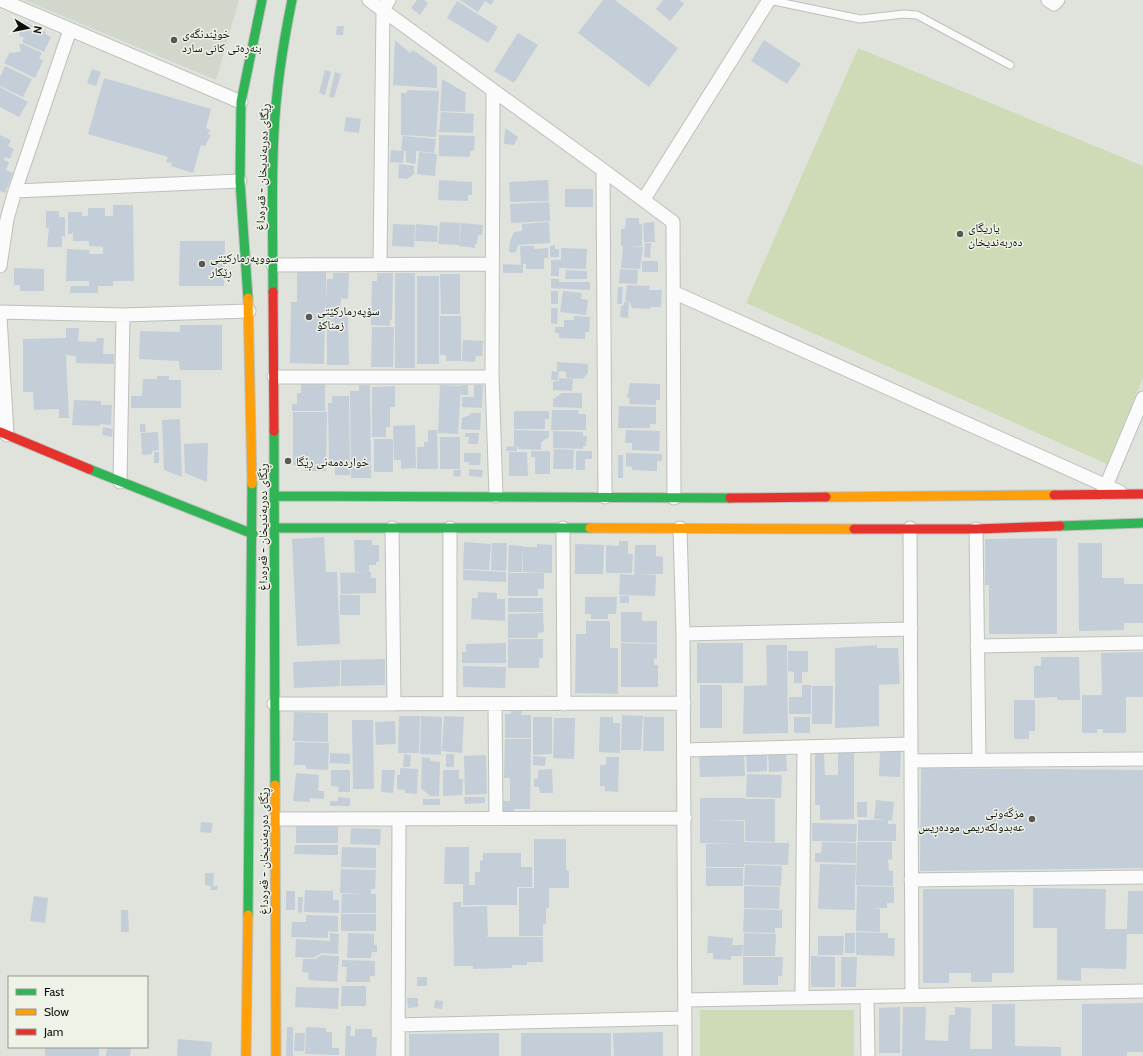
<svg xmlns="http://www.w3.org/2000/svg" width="1143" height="1056" font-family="Cabin,'Noto Naskh Arabic',sans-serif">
<rect width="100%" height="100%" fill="#e0e2dc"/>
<path fill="#d2d7cb" d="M24,0H239L216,80Z"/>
<path fill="#cfdbb7" d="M858,48L1143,166V378L1107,464L746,303Z
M700,1010H854V1056H700Z"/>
<path fill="#c4ced9" d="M417,0H424L428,3L420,15L411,8Z
M460,0H494L491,5L485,1L478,12Z
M603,0H615L678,48L649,87L578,33Z
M663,0H679L684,4L670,21L656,9Z
M457,1L498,27L488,43L447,18Z
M25,22L46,32L45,34L51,37L44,52L22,42L24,38L19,36L20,33L16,31L20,23Z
M337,26H344L343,35H336Z
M518,33L538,45L514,83L494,71Z
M395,40L410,53L413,50L437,67V88L393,85Z
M764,40L801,64L787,84L751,61Z
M19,44H23L42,53L39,58L43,61L35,78L4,63L10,52L13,53L21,51Z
M5,66L32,79L23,97L0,86V77Z
M92,69L101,72L96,86L87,83Z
M325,70L331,72L325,95L319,93Z
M335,72L341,74L334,98L329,97Z
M104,78L211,109L206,128L210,130L208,134L211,135L205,146L201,145L193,173L171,166L172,163L166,162L168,157L88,134Z
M442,79L466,93L465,112L440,111Z
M0,87L28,102L19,117L0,107Z
M407,90L439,91L436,137L401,135V93H407Z
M441,112L474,114L473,133L439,132Z
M346,117L361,119L359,133L344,131Z
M505,128L518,137L514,145L504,144Z
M0,135L11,140L8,146L14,149L10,159L5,157L4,160L9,162L6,170L13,173L5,193L0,191Z
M439,135L475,136L474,151H470V157L439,156Z
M403,136L436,139L434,153L416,151V159L409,158L416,159L415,164L406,162V151L401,150Z
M391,150L404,151L403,163L390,162Z
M419,152L437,154L435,176L417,174Z
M399,164L414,166V174L407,179L398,178Z
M439,180L472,182V195H468V201L438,200Z
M548,180L549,201L510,202L509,182Z
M565,189H593V207H565Z
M549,202L550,221L511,223L510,204Z
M113,205H133L134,281H113V286H98V293H70L71,286H89V281H66L67,249L90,250L89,254H103V247H107L89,246V241H73V231L72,234H68V212H82V216H88V208H105V216H113Z
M46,211H59V217H65V237L62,236V247H47L49,228H46Z
M626,218H639V224H642V246H628L643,247L640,269L621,268L623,246H621V229H625Z
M440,222L460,223L459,245L438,244Z
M549,222L550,243L518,245L516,252L511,253L509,251L510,241L514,232L522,231V224Z
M654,222L655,242H644L643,223Z
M461,223L483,225L482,235H478L477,244H475V248L459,246Z
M393,224L415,225L414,247L392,246Z
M416,224L438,226L437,242L415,241Z
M180,241H225L224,286H179Z
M645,243H651L650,258L644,257Z
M555,245V249H559V257H550V246Z
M520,246H534V249L548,248V258H544V269H526V264H523V273H503V264L521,265Z
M561,248L587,249L586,269L559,268V276H551V260H561Z
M642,261H658V272H642Z
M14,268L44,269V291H20V285H14Z
M620,269L638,270L637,284L619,283Z
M297,270L326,271V301L327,279H333V273H349L348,299L341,298L340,311H326L325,304L324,364L290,363L291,302H297Z
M566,270L587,271V279H565Z
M377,273H393L392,320H390V326L371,325L372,281H377Z
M395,273H415V368H395Z
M440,274H460V314H441Z
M417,276H439V364H417Z
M551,279H559V282H590V290L551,288Z
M627,285L650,286L649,290H662L661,307H650V309L632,308L630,302L625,301Z
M618,287H623L622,304H617Z
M551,291H558V304H551Z
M563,291L582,293L581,299L588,300L586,315L560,312Z
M624,302H629L628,318L620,317L621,306H623Z
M551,308H558L557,324L551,323Z
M327,316H348L349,365H327Z
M440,316H461V361H446V355H440Z
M574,316L590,317L589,332H585V339L559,338V333H555V327H564V320H574Z
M180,325H222V370H180L179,361L139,359L140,331L180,332Z
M372,327H394L393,367H371Z
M66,328H79L78,341L96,342L97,338H104L103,354H114V364L76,363V356L66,355L69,418H59V409L34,410L33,392H23V339L66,338Z
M463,340L483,341L482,356H476L475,362L462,361Z
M557,362L588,364V373L583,379L566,378V372L559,371L558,380H551L552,371L557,372Z
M157,376H169V380H181V408H131V396H142L143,379H157Z
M559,378L573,379L572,391L553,390V381H559Z
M630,383L660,384V400H656V405L629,404L630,399L627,397Z
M301,384H325V411H292V404H297V393H301Z
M359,385H370L371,478H351L350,391H359Z
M440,385L461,386L458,434L438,433Z
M461,385H468V395H461Z
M474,385H483L482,408L462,407V397H474Z
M395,386V407H390V427H386V437H372V387Z
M562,393H582V408L553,407V399Z
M332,396H349L350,475H335V463H329L328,403H332Z
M74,400L101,401V405H112L111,425L100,424V426L72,425Z
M619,406L656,407V424H650V428H618Z
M552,410H579L578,414H586V430H551Z
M514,411H549V419H545V429H514Z
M293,412H327L326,471H305V466L293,465Z
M470,413H481L480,430L461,429L462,418L470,415Z
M180,419L182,477L164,470L162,420Z
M140,424H145L146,432H140Z
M415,425L416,468L401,469V460H394L393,426Z
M103,427L113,429L112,437L102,435Z
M428,430H437L438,469H417V447H424V442H428Z
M514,430L549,431V437L541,442V450L518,449V446H514Z
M626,430L660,431L659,451L632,450V443H625Z
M553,431L583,432V436H587L586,446H583V449L553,448Z
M158,432L159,450L152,451V454L142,455L141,433Z
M465,433H479L478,444H468L469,437H465Z
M440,437H460V469H440Z
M374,439H393V472H374Z
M208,443L207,482L185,473L184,444Z
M517,446V451H506V447Z
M554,449L574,450L573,469H553Z
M531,451H550V474H535V457H531Z
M576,451H592V459H585V470H576Z
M154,452H159V463H154Z
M509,452H527L528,476H509Z
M464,453H481L480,465H469V462H464Z
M626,453L662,454V461H657V471L632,470V467L626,466Z
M618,455H623V478H618Z
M469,469L483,470L482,477L469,476Z
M454,470H461L460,477L453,476Z
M324,537L326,572H337L340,644L297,646L292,539Z
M1057,538V634H989V585H985V539Z
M354,540H372V545H379V562H376V565H369V572H355Z
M619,541H628V554H633L632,573H606V545L619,546Z
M464,542L491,544L489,570L463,569Z
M492,543H507L506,571L491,570Z
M1078,543H1102V578H1124V584H1143V623H1124V630L1079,631Z
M537,544L552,545V573L523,572V547H537Z
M575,544L604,545L603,574H575Z
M509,545L523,546L522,572H508Z
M635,545H656V556L663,557V574H639L656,575L655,596L619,595L620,574L634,575Z
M463,570L506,572V582L463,580Z
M371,572V578H376V593L341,594L340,573Z
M508,573H544V589H538V596H508Z
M478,592L497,593V599H505V621L471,619L472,598H478Z
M340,595H360V615H340Z
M620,596H629V603H620Z
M585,597H617L616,614H608V619H591V614H585Z
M508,598H543V612H508Z
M621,612H642V621H657V643L621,642Z
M543,613L544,632L538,633V638H508V614Z
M586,621H610V648H618V694L575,693L576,634H586Z
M508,639H543V658H539V668H508Z
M506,643V663H462V652H466V644Z
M621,643L657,644V659L654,658V665H658V687H621Z
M697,643H743V683H697Z
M766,645H787L788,733L743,734L744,686L767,685Z
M877,645V648H898L900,684L879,685V726L835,728V648Z
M788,651H808V672H802V683H794V672L788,671Z
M1143,652V697H1126V733H1103V729H1097V733H1082V695H1102L1101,653Z
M1041,657H1079L1080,700H1057V697L1034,698V666H1041Z
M385,659V685L341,686V660Z
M340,660V686L294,688L293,662Z
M463,666L506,667L505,688L463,687Z
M700,685H722V728H700Z
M802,685H811V714H789V697H802Z
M812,686H833L832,724H812Z
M1014,700H1035V731H1029V739H1014Z
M511,709H522L521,715H531V738H505V714H511Z
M294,712L328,713V742L293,741Z
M622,715L643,716L641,750H621Z
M399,716H420L419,753H398Z
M421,716L442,717L441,755L420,754Z
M444,716L464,717L462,753L442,751Z
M533,717H552V754L533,755Z
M600,717H613V723H620V753L599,752Z
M644,717H664V751H643Z
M794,717H810V733H794Z
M554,718H575L574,759L553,758Z
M352,720H373L374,789H353Z
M395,721L396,744L376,745L375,722Z
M505,739H531L530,809H514V812L502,814V801H510V778H504Z
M295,742L329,743L328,770L306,769V765H294Z
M880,750L901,751L900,777L879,776Z
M768,751H786L787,771L769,772Z
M746,752H767V771L747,772Z
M330,753L350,754V764L330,763Z
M838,753H854V819L820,820V805H815V754H824L825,775H838Z
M404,754L411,755L410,767H403Z
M446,754H454V767H446Z
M744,754L745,776L700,777L699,755Z
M486,755L487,794L465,795L464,756Z
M533,756L546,757L545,766L533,765Z
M422,757L430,758V761L440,762L439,796H430L421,788Z
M606,757H619L618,792L605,791V786H600V765H606Z
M400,768L418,769L417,794L405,793V790L397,789V775H400Z
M921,768L1143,770V868L920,871Z
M552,769L553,793H540L539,787H534V779L538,778V770Z
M331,770H350V792H338L339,787L331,786Z
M382,770H395L393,793L381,792Z
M443,770H459V779H463L462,795L443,796Z
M296,773L319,775L318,791H324V799L310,798V802L293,801Z
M747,774L782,775L781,798L746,797Z
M338,797L350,798V806H330V801H338Z
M464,797H485V803L465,804Z
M700,798H745V820H703L744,821V842L789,843L788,865L744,864V867H706V844H744L700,843Z
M423,799H440V805H423Z
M745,799H775V842L745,841Z
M876,800L894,802L892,821L888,820V824H896V841H858V820H887L874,819Z
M857,802H867V817H857Z
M201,822L213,823L211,833L200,832Z
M296,823H338V843H296Z
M812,823L857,824L856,842L812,841Z
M351,828L381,829L380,845L350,844Z
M534,839H566V870L569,871V888H549V908H546V924H543V936H519V888H534Z
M822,842L856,843V863L815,862V853H821Z
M857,842H892V860L888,859L889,871H893V886L856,885Z
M295,845H338V855L294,854Z
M342,847L376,848V868L341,867Z
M445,847H469V885H475V872H480V861L483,860V853H521V867H532V887H517V905H463V884H444Z
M820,864L856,865L855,887L819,886Z
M745,865L782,866L781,886L744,885Z
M706,868H743V886H706Z
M341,869L376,870L375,889H371V894H376V913H341L342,894H366L340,893Z
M205,873H214L213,886H218L217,890H211V886L205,885Z
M744,886L780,887L779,909L744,908Z
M819,886L855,887V910L818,909Z
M857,886L894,887V903H887V908H874L880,909V932L856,931Z
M1033,888L1106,889L1105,929H1127L1128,891H1143V934H1127L1126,969L1081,968V981L1057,980V928H1033Z
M923,889H1014V973H992V982H971V973H949V983H923Z
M305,890L333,891V900H339V913L304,912Z
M286,891H295V910H286Z
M34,896L48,898L45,923L30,921Z
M298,897H303L302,913L298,912Z
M453,902H461V907L487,906L488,936L486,937H543V962H527V965H512V968L473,969V966H454Z
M744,909L782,910V928H775V933L743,932Z
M121,910H128L129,932H121Z
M341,914H376V931H341Z
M306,915L338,916V932L328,931V938L291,937L292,922H306Z
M856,932L888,933V938H895L894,956L856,955Z
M330,933L339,934L338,954L322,953L313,958L295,957L296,939L330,941Z
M348,933L374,934V945H377V952H372L371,958H347Z
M744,933L776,934L775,956H743Z
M845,933H855V953H845Z
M708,936L733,938L732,945H743L742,956H731V960L713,959V953H707Z
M818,936H844L843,955H818Z
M322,955L339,956L337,982L308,980L309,973L302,972L303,959H315Z
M811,956L835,957V987H811Z
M743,957H783L782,976H778V985H743Z
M841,957H857L856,987H841Z
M342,960L375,961V976H370V982H346L347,967H342Z
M417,977H427V986H417Z
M342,986H366V1006H341Z
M296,987L339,988L338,1009L295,1007Z
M407,998H418V1007L408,1008Z
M435,1000L443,1001L442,1009L434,1008Z
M1143,1003V1052H1127V1056H1082V1004Z
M992,1004H1015V1046L1061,1047V1056H902L903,1007H926L925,1040L948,1041L949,1015H955V1007L971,1008L970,1049H992Z
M900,1007V1053H879V1008Z
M346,1026H351L350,1036H355V1029H372V1037H377L376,1056H345Z
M287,1027H293V1056H286Z
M306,1027L326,1028V1032H332V1048H339V1055L305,1054Z
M663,1032V1056H614L613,1033Z
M295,1033H305L304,1051H294Z
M499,1033V1056H409V1034Z
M521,1033H611V1056H521Z
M178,1039L212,1042L211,1056H177Z
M45,1047H99V1056H45Z
M107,1047H131L130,1056H106Z"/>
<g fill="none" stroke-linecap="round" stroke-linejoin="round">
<defs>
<path id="lane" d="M769,0L860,19L904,14L917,15L1010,65"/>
<path id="street" d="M1,0L241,102
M369,0L603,170L673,222L674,498
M1048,0L1054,4L1058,0
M493,91L492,377L496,496
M603,170L605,497
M15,191L240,181
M644,199L769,0
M380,264L383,10L389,0
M273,265L491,264
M0,266L7,219L15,191L70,30
M673,292L1120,492
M0,312L123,315L249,311
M0,317L7,435
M274,377H492
M120,482L123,315
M1103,493L1143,398
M392,528L394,704
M450,528V704
M563,528L564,704
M680,528L683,634L685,1056
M910,528L912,995
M976,529L979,760
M683,634L911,629
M977,646L1143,643
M274,704L684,703
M495,704L496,818
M684,750L911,744
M911,761L1143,759
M275,819L685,818
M911,880L1143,877
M867,997L868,1056
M802,998L804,747
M686,1000L1143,991
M398,1025L685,1018
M398,1056L399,819"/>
<path id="fast" d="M273,292C273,239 271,186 274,133C276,88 283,44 292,0
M248,298L240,181L241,102L262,0
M274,431L275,785
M89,469L253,534
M274,496L730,498
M1060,526L1143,523
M274,528H590
M248,915L252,484"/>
<path id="slow" d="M248,298L252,484
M826,497L1054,495
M590,528L854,529
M275,785L276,1056
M246,1056L248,915"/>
<path id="jam" d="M273,292L274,431
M0,432L89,469
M1054,495L1143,494
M730,498L826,497
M854,529H976L1060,526"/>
</defs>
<use href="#lane" stroke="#bec0bb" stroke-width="9"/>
<use href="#street" stroke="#bec0bb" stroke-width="15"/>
<use href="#fast" stroke="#bec0bb" stroke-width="11"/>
<use href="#slow" stroke="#bec0bb" stroke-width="11"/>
<use href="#jam" stroke="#bec0bb" stroke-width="11"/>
<use href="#lane" stroke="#fafbfa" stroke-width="7"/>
<use href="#street" stroke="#fafbfa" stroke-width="13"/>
<use href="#fast" stroke="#30b455" stroke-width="9"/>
<use href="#slow" stroke="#ff9f0a" stroke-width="9"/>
<use href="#jam" stroke="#e5322d" stroke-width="9"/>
</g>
<g fill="#585954" stroke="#eef2e7" stroke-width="1.5">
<circle cx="174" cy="40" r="4"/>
<circle cx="960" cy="234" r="4"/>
<circle cx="202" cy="264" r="4"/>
<circle cx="309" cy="317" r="4"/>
<circle cx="288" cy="461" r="4"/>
<circle cx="1032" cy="819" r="4"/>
</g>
<g text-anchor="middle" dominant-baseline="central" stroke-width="3" stroke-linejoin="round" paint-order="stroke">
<g font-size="12" fill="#0e0f0b" stroke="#eef2e7" text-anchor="start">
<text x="182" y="33">خوێندنگەی<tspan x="182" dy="14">بنەڕەتی کانی سارد</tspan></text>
<text x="968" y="227">یاریگاى<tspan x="968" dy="14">ده‌ربه‌ندیخان</tspan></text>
<text x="210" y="257">سووپەرمارکێتی<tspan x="210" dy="14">ڕێکار</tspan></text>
<text x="317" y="310">سۆپەرمارکێتی<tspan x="317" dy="14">زمناکۆ</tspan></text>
<text x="296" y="461">خواردەمەنی ڕێگا</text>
<text x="1024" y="812" text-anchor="end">مزگەوتی<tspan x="1024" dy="14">عەبدولکەریمی مودەڕیس</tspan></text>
</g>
<g font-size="12" fill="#0e0f0b" stroke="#eef2e7">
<text transform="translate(262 167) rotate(-88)">ڕێگای دەربەندیخان - قەرەداغ</text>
<text transform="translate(262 527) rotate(-90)">ڕێگای دەربەندیخان - قەرەداغ</text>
<text transform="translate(263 851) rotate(-90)">ڕێگای دەربەندیخان - قەرەداغ</text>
</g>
</g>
<rect x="8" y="976" width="140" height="72" fill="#eef2e7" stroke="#94978f"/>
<rect x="16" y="989" width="20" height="6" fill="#30b455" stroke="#94978f"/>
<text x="44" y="996" font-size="12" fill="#0e0f0b">Fast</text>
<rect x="16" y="1009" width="20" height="6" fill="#ff9f0a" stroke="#94978f"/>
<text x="44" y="1016" font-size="12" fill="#0e0f0b">Slow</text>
<rect x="16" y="1029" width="20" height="6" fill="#e5322d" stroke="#94978f"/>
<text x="44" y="1036" font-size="12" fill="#0e0f0b">Jam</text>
<g transform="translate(28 28) rotate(100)" stroke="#eef2e7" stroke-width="3" paint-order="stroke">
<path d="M0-3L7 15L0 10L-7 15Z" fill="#0e0f0b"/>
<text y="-6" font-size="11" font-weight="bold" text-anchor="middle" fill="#0e0f0b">N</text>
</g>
</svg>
